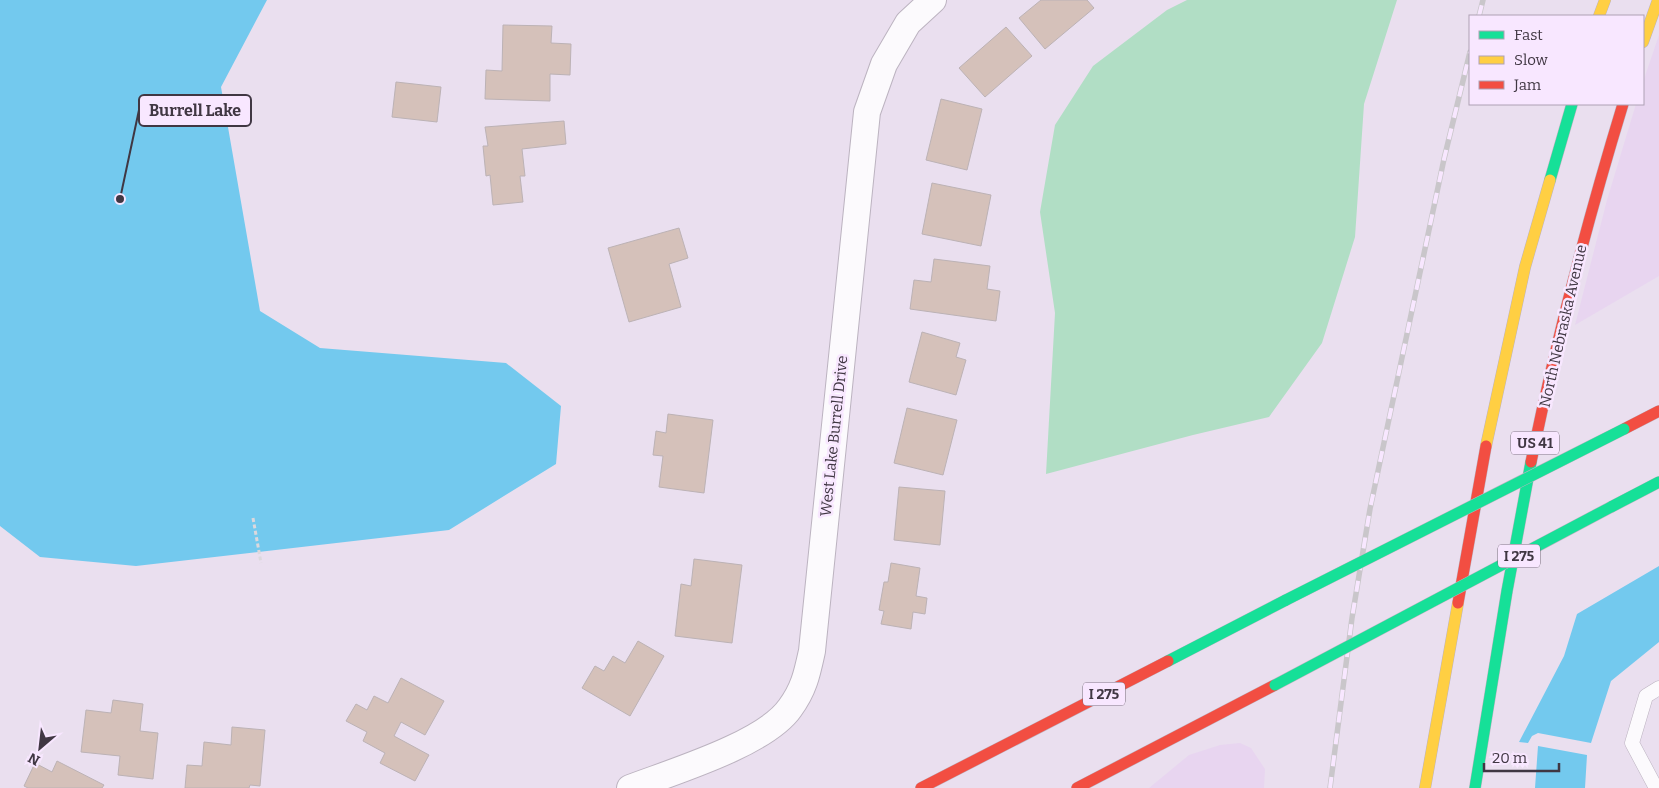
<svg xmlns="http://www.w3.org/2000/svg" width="1659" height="788" font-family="Bitter,serif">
<rect width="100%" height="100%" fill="#eadfef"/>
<path fill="#e8d5f0" d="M1659,35V276L1575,325L1607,200L1636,104H1643V82Z
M1240,743L1251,748L1265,769L1264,788H1149L1189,755L1220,745Z"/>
<path fill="#b1dec5" d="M1187,0H1397L1364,104L1355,237L1322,343L1269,417L1193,435L1046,474L1055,313L1040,212L1055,125L1093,66L1167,10Z"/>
<path fill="#73c9ee" d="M0,0H267L221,87L260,311L320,348L506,363L561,406L556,464L449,530L136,566L40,557L0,526Z
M1659,566V642L1611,681L1591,743L1538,733L1532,736L1528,743L1519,742L1564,656L1577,614Z
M1538,746L1587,755L1585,788H1535Z"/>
<path fill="#d5c1ba" stroke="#bcb2b5" d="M1041,0H1087L1094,8L1045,49L1019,18Z
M503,25L552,26L551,43L571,44L570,75L550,74V101L485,99L486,70L502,71Z
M1006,27L1032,56L985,97L959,68Z
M396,82L441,87L437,122L392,117Z
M941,99L982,109L967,170L926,160Z
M564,121L566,144L522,149L525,176H520L523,202L493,205L490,175L486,176L483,146H488L485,127Z
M932,183L991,195L981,246L922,234Z
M679,228L688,258L669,264L681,307L629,322L608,248Z
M934,259L990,266L987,289L1000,291L996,321L910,309L914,280L931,282Z
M922,332L960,343L956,357L966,360L956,395L909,382Z
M907,408L957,420L943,475L894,463Z
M668,414L713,420L704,493L659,487L663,456L653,455L656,431L666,433Z
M899,487L945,491L940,545L894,540Z
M694,559L742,565L732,643L675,636L681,584L691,586Z
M891,563L920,568L916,596L927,598L925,614L913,612L911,629L881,624L884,611L879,610L884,582H888Z
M638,641L664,656L630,716L582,688L595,666L604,671L613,656L625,663Z
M401,678L444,701L425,735L401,722L394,736L429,755L415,781L380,763L385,753L363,741L367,732L346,721L356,704L367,710L374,696L388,703Z
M113,700L143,704L140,731L158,733L153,779L118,775L120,756L81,752L86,710L111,713Z
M232,727L265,730L260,786L250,785L249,788H185L187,765L202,766L204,742L231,745Z
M57,761L104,785L102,788H28L24,786L35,763L52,772Z"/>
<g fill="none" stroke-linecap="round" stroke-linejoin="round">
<defs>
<path id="lane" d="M1656,788L1632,743L1646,696L1659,688"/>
<path id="street" d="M630,788C672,772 765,744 790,708C804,689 807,674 812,651L867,112L884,64L908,23L933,0"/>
<path id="fast" d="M1550,180L1572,104
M1611,507L1659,482
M1168,661L1286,600
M1475,788L1507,591L1531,462"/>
<path id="slow" d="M1599,16L1605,0
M1643,42L1658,0
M1486,446L1525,267L1550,180
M1425,788L1458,603"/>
<path id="jam" d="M1624,429L1659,411
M1531,462C1556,341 1587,222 1623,104
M1458,603L1486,446
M921,788L1168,661
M1077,788L1275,685"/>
</defs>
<use href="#lane" stroke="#bcb3c0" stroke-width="15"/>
<use href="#street" stroke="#bcb3c0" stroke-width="28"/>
<use href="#fast" stroke="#bcb3c0" stroke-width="12"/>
<use href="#slow" stroke="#bcb3c0" stroke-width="12"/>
<use href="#jam" stroke="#bcb3c0" stroke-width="12"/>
<path stroke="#dcd8dd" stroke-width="3" stroke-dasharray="4 2.5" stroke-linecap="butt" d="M253,518L261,563"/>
<use href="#lane" stroke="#fcfafd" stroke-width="14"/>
<use href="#street" stroke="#fcfafd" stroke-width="26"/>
<use href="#fast" stroke="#16e098" stroke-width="11"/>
<use href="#slow" stroke="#ffcf43" stroke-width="11"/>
<use href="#jam" stroke="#f24e42" stroke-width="11"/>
<defs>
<path id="rail" d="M1479,16L1483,0
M1330,788L1352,618L1370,509L1444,159L1470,52"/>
</defs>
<use href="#rail" stroke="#c9c6ca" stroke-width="5.5"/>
<use href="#rail" stroke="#f8e7ff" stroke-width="4" stroke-dasharray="11" stroke-linecap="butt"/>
<defs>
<path id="fast-bridge" d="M1286,600L1624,429
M1275,685L1611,507"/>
</defs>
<use href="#fast-bridge" stroke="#bcb3c0" stroke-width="12" stroke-linecap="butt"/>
<use href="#fast-bridge" stroke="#16e098" stroke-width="11"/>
</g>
<g text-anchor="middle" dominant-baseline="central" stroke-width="5" stroke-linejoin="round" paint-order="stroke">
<g fill="#f8e7ff" stroke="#776c7b" stroke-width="1">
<rect x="1511" y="431.5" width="48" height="23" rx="4"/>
<rect x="1498" y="544.5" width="42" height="23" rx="4"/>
<rect x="1083" y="682.5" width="42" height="23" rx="4"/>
</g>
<g font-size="14" font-weight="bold" fill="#403743">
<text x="1535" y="443">US 41</text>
<text x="1519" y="556">I 275</text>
<text x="1104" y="694">I 275</text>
</g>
<g font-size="15" fill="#403743" stroke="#f8e7ff">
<text transform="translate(1563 326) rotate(-77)">North Nebraska Avenue</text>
<text transform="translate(834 436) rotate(-84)">West Lake Burrell Drive</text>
</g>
</g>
<path fill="none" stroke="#403743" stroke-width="2" d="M120 199L139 110"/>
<circle fill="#403743" stroke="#f8e7ff" stroke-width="2" cx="120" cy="199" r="5"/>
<rect fill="#f8e7ff" stroke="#403743" stroke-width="2" x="139" y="95" width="112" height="31" rx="5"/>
<g font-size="16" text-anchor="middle" font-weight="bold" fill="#403743">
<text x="195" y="116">Burrell Lake</text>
</g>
<rect x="1469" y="15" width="175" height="90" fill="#f8e7ff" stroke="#aea1b4"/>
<rect x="1479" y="31" width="25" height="8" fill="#16e098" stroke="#aea1b4"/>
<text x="1514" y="40" font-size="15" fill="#403743">Fast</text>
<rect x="1479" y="56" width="25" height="8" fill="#ffcf43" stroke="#aea1b4"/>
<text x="1514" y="65" font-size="15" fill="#403743">Slow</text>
<rect x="1479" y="81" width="25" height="8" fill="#f24e42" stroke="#aea1b4"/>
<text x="1514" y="90" font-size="15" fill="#403743">Jam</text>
<g transform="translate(40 748) rotate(208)" stroke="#f8e7ff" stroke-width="4" paint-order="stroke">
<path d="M0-4L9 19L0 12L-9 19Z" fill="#403743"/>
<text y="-8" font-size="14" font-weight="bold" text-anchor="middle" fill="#403743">N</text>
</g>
<path d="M1484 763v8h75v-8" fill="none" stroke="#403743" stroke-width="2.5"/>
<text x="1492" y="763" font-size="15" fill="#403743" stroke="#f8e7ff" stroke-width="4" paint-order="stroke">20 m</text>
</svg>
